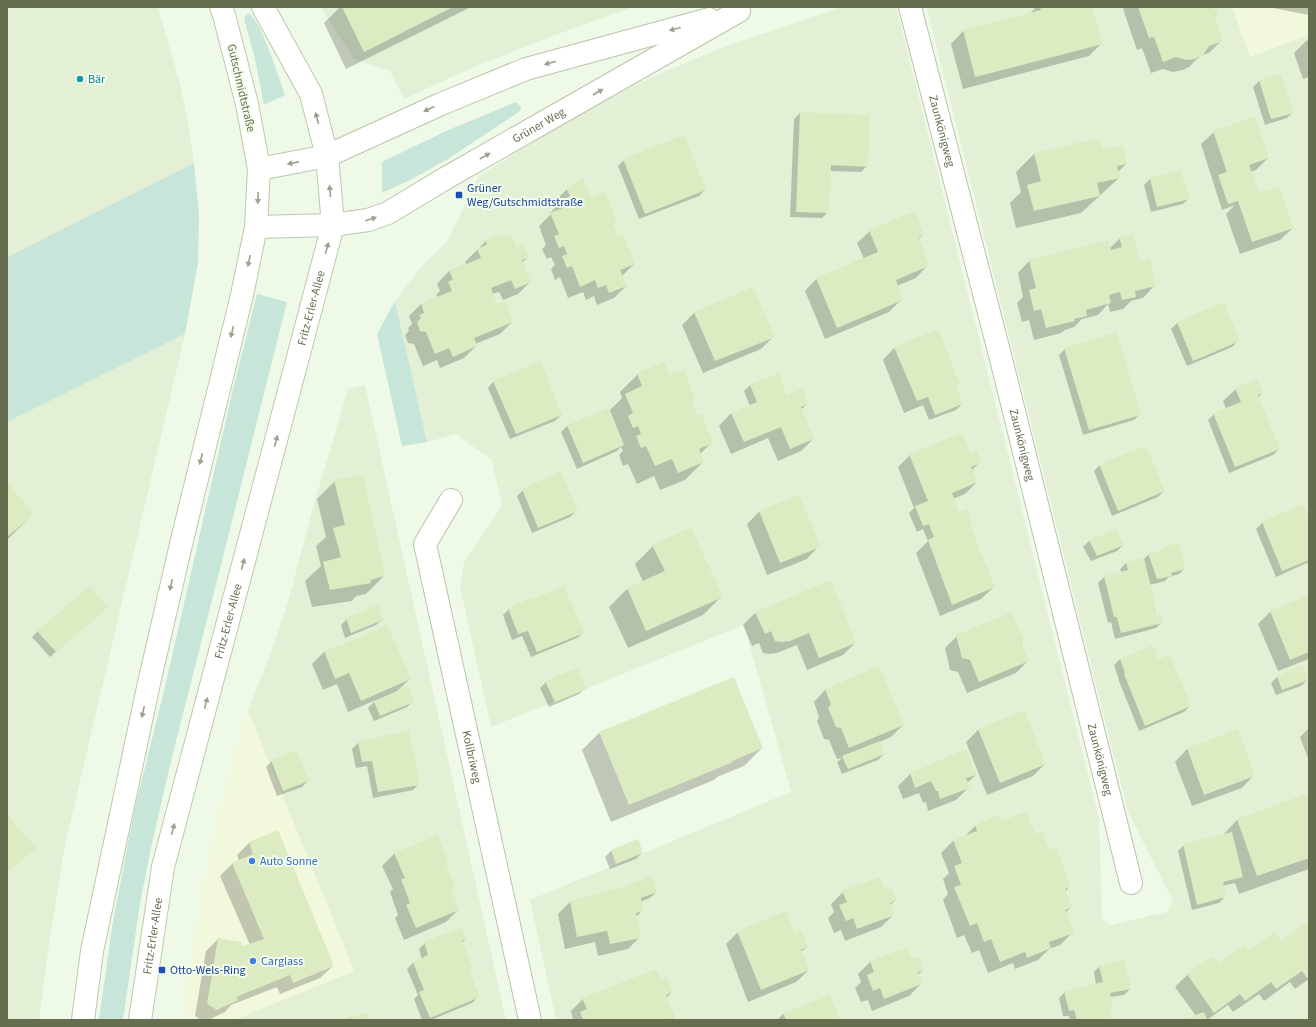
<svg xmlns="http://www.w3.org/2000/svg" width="1316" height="1027" font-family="'Source Sans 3',sans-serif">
<rect width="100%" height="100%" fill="#eff9e7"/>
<path fill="#e3f0d6" d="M7,7H158L180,84L188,122L194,163L7,257Z
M320,7H633L547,38L476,66L404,99L390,71L354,59Z
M842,7H879L880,9L888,7H895L897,10L1099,819L1102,919L1111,925L1167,912L1173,901L1128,812L927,7H1309V1020H556L530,900L791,792L744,625L491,727L460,587L464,562L502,506L492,460L456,434L427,442L395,301L422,266L446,243L479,176L572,118L649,78L729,45Z
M185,334L65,845L50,938L39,1020H7V422Z
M365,385L457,800L506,1020H234L354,971L248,711L269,658L288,602L312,511L348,389Z"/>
<path fill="#f1f8dc" d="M1232,7H1309V35L1250,57Z
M248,711L354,971L234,1020H184L192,952L205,877L219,812L236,745Z"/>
<path fill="#c7e5d8" d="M248,13C260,17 280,81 285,95L264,105L255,59L244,18Z
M516,102L521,107L520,111L448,159L414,178L382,193V162L446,131Z
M194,163L199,215L198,263L185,334L7,422V257Z
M257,294L287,302L225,549L173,753L152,843L140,903L123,1020H99L112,927L134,812L164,691L234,385Z
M395,301L427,442L402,446L377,334Z"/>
<path fill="#0003" d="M340,7H471L346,69L324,23Z
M1036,7H1091L1101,44L1089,56L963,89L951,44L963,31L1029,15Z
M1125,7H1215L1218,14L1213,18L1221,41L1209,53L1200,56L1189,67L1183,70L1173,72L1163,69L1151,73L1142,48L1137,50L1123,9Z
M1268,7H1309V15Z
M1309,40V77L1303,79L1294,53L1306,41Z
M1281,75L1293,112L1287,118L1265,125L1253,87L1259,81Z
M800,113L867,166L861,172L830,171L828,212L822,218L790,217L794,119Z
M1214,132L1268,158L1256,170L1250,172L1258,193L1293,228L1280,240L1240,254L1226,214L1235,205L1222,210L1201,144Z
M1098,139L1102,150L1126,164L1118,172L1119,178L1081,213L1016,228L1010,203L1021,192L1016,172L1034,154Z
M624,160L705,190L699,196L639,219L618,166Z
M1179,172L1189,198L1183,204L1151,212L1144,185L1150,179Z
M567,189L590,198L616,220L612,224L618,237L634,264L622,276L626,286L614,298L597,305L594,296L586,300L583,292L568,298L560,277L555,280L551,269L555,265L551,257L547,259L542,249L546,245L539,226L551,214L550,213L557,206L555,201Z
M870,231L923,235L919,239L928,265L916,278L897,286L902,299L889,312L825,339L805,291L817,278L864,259L857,243Z
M1120,238L1139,263L1155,285L1143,298L1131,301L1123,309L1110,312L1108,304L1098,315L1082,319L1074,327L1065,330L1061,333L1034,340L1029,320L1022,322L1017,303L1023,297L1018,273L1030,260L1109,249Z
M487,240L516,249L528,257L522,263L530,282L518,294L503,300L499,292L492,294L497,305L512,322L500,334L475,344L476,346L464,358L440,368L437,360L423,366L414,344L408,343L405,335L409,331L408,328L412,324L409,316L421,304L438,297L436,295L440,291L437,284L449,271L466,264L465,262Z
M1223,303L1238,341L1232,347L1187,366L1171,329L1177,323Z
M695,312L773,337L761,349L703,373L682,325Z
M895,347L959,383L955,388L962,404L956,410L929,420L923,405L904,413L883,360Z
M1065,349L1140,414L1134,420L1083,435L1059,355Z
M638,374L668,377L694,399L691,402L696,416L712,442L700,454L703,462L685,480L660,490L654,476L637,484L628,464L623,466L619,455L623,451L621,447L617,451L577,469L561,432L567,426L609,411L622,398L620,392Z
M778,374L787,397L807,404L801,410L813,439L801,451L778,461L768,438L731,454L719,426L731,413L750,406L744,391L750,385Z
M493,382L561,415L555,421L510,439L488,388Z
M1236,389L1262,393L1258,398L1279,449L1273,455L1229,473L1208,420L1214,414L1226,409L1223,401Z
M969,454L979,463L972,470L977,482L965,494L953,499L959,513L971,522L969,524L994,587L981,599L940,616L916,553L928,541L923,529L917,532L909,513L914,508L898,467L910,455Z
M1100,465L1164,491L1158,497L1112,516L1094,471Z
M335,481L384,576L366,594L356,596L352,601L312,607L305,581L321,566L316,546L326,537L317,499Z
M7,484L33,514L7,540Z
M523,490L576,511L570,517L532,533L517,496Z
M799,496L819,546L807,559L767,575L747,524L759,512Z
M1303,506L1309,521V562L1276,577L1256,529L1262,523Z
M1116,530L1123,545L1117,551L1091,561L1083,547L1089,541Z
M653,546L721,597L703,615L628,648L609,607L627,589L643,582L635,564Z
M1164,548L1185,568L1179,574L1169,577L1165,581L1150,585L1156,617L1162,622L1156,628L1115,639L1111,622L1108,623L1098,583L1104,577L1122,573L1120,569L1126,563L1143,560L1149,554L1161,552Z
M1309,596V659L1278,671L1258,624L1270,612Z
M107,607L50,657L32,637L38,631Z
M509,609L583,633L577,638L531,657L522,636L512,640L503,615Z
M756,612L855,643L843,655L807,670L797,645L777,653L768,654L763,653L759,643L752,646L743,625Z
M347,619L382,620L376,625L345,638L341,625Z
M957,636L1023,641L1021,644L1028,661L1016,673L967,693L958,672L950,670L945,648Z
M338,646L410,679L396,692L413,701L407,707L374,721L368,708L376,700L348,712L337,684L323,690L312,664L324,652Z
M1120,659L1157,661L1190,706L1184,712L1139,731L1119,681V680L1114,665Z
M1302,666L1307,680L1301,686L1276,695L1271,683L1277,677Z
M546,682L585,688L579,694L549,707L540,688Z
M826,689L903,725L891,737L879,742L884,754L878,760L842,774L837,762L842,758L837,759L829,740L824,739L817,721L819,717L814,702Z
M1024,711L1045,764L1033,776L987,795L966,742L978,730Z
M1309,728V761L1300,737Z
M1237,731L1254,775L1242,788L1192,806L1175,762L1187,749Z
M600,732L762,748L744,766L717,777L714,780L611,822L582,750Z
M358,743L419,784L413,790L373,798L367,766L356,768L352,749Z
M272,761L308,781L302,787L277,796L266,767Z
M910,774L976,775L967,783L969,787L956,800L928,811L926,802L923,803L919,793L903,799L898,786Z
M1309,794V869L1239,894L1235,883L1222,886L1225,897L1219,903L1192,910L1178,851L1184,845L1222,836L1237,820Z
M1000,823L1035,835L1049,851L1070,886L1065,892L1071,907L1065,913L1073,932L1060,945L1049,949L1038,960L1015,969L1013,963L988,973L979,950L972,953L964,935L957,938L943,900L948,894L943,879L949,873L941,853L953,841L965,836L975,826Z
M278,831L333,966L320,978L280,994L277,987L231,1005L225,1012L208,1020H201L195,1016L206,951L218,939L242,947L250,945L220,876L232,864L239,861L237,855L249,843Z
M437,836L447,860L444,863L454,885L450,889L458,910L446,922L404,940L395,918L398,915L390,892L393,889L382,866L394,854Z
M637,841L642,853L636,859L610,869L605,857L611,851Z
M656,892L650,898L640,902L642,911L636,917L640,937L628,949L598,956L595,942L565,949L558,914L570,902Z
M843,892L896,900L890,905L894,914L881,927L845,941L841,930L834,933L828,918L834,912L831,904Z
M1309,926V979L1295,989L1290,982L1264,1001L1259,994L1233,1012L1228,1005L1207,1020H1183L1196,1016L1175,987L1187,975L1213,957L1218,965L1281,942Z
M738,932L794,933L807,947L801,952L809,970L796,982L748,1002L726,944Z
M466,939L462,943L472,968L468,972L478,997L472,1003L431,1020H422L414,999L418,995L407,969L413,963L422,959L419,949L425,943Z
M907,948L911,960L923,970L918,975L921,984L909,996L872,1011L868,1000L861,1002L855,988L861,982L858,974L870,962Z
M1100,966L1130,989L1124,995L1110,997L1112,1007L1109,1009L1111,1020H1070L1069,1016H1063L1059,998L1065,992L1096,985L1094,972Z
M672,992L666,998L674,1017L671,1020H573L571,1011L583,999Z
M784,1013L839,1020H777Z"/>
<path fill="#ddebc2" d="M342,7H453L364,52Z
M1040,7H1092L1103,44L975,77L963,30L1041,10Z
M1138,7H1216L1219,14L1214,16L1223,41L1209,46L1203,55L1196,58V59L1186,60L1176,57L1163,62L1154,37L1149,38Z
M1281,73L1294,113L1271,119L1259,80Z
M800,112L870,115L868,167L831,165L829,213L796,212Z
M1255,116L1269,158L1249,165L1259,193L1279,186L1294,228L1252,242L1238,201L1228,204L1218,175L1227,172L1213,131Z
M684,135L706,190L645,214L623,159Z
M1099,138L1103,149L1123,145L1127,164L1117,166L1120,178L1097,183L1100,196L1034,211L1027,185L1041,181L1034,153Z
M1180,170L1190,199L1157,207L1150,178Z
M583,178L591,197L605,191L617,221L613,222L618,236L623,234L635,264L620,270L627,286L609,293L606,285L598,288L595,280L580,287L572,266L567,268L562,256L567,254L564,246L559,248L554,236L559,234L550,213L565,207L562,200L570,196L566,188Z
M915,211L924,235L919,237L929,266L896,280L903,300L837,328L816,278L878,252L869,230Z
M500,234L504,237L511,234L517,248L523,245L529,258L522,260L531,282L515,289L511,280L491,288L497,304L505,301L513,322L474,338L477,346L453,357L449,348L435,354L426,332L420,331L417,322L421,318L419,315L424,313L421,303L452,291L448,282L453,279L449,271L481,258L477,249L486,245L487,239Z
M1133,234L1140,261L1150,259L1156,286L1135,291L1136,297L1122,300L1120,292L1109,295L1111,303L1086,310L1087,316L1074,319L1075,321L1046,328L1041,309L1034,311L1029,290L1036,288L1029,260L1108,240L1111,250L1122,247L1119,237Z
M753,287L775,337L715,361L694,312Z
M1224,302L1240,341L1193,361L1177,322Z
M938,329L960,384L956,386L963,404L935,415L928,397L917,401L894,347Z
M1117,332L1141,415L1089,430L1064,348Z
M541,361L562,415L516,434L493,381Z
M664,362L669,375L684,370L695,399L691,401L697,415L701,413L713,443L699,449L704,462L678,473L672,459L655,466L646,446L641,448L636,436L641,434L638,426L633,428L628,416L633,413L625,394L642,386L637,373Z
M779,373L787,395L802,389L808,404L801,407L814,439L790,449L781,427L744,442L731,413L757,402L750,385Z
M1257,379L1264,393L1258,395L1280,449L1235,467L1213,413L1241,402L1235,388Z
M609,408L624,445L583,463L567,425Z
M962,433L970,453L976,450L981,463L971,467L978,482L952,493L959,512L967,508L972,522L969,523L995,587L952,605L928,540L934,537L929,524L923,526L915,506L928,501L909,454Z
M1146,446L1165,491L1118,511L1099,464Z
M561,471L578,511L538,528L522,489Z
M363,474L385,576L370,580L371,583L330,590L323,562L341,557L333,528L345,525L334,480Z
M7,482L34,514L7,537Z
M799,495L821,547L780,563L759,511Z
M1303,504L1309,518V560L1282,571L1262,522Z
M691,527L723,597L646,631L627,588L665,571L652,545Z
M1117,529L1124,545L1097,556L1089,540Z
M1178,543L1186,569L1171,573L1172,576L1157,579L1148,553L1163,550V548Z
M1144,558L1156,607L1154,608L1156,615L1161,614L1163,623L1121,633L1117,617H1114L1104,576L1128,570L1126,562Z
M831,580L856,643L819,658L809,633L790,641L781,642L775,641L771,631L765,634L755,612Z
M90,586L108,607L56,652L37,631Z
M564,586L584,633L537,652L528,631L518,634L508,608L530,598V600Z
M1309,595V652L1290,660L1270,611Z
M378,605L383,620L351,633L346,618Z
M1012,612L1024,641L1021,643L1029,661L979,682L970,660L962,658L956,635Z
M387,625L411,679L361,701L349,673L335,679L324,651L339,645V646Z
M1153,645L1158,659L1170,655L1191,706L1145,726L1124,674L1125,673L1120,659Z
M1302,665L1308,680L1282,690L1277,676Z
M879,666L904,725L849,748L841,728L836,727L828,708L831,704L825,689Z
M577,668L587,689L555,702L545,681Z
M734,677L763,748L732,761L733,762L629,805L599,732Z
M409,686L414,702L380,716L374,701Z
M1024,710L1046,764L1000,783L978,729Z
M1238,729L1255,776L1204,795L1187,748Z
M409,730L420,785L378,792L372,761L362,762L358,742Z
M880,741L885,754L848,769L842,756Z
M966,749L977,775L966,778L970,788L940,799L938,791H936L931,781L915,788L910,773Z
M296,750L309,781L283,791L271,760Z
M1309,793V858L1257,876L1237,819Z
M1026,811L1035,834L1042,831L1049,850L1056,847L1071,887L1065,889L1072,907L1065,910L1074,933L1049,942L1051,948L1027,958L1025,952L1000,962L991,939L984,942L977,923L970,926L954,887L961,885L954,866L962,863L953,840L977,831L975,825L999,815L1001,821Z
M7,814L36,848L7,873Z
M278,830L334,966L293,983L290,975L236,997L238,1000L217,1010L207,1004L218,938L241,942L243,946L264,939L232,863L253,854L249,842Z
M1232,832L1243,877L1223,882L1226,897L1197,905L1183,844Z
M438,835L448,861L445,862L455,886L451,887L459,910L416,928L406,905L410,903L401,879L405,878L394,853Z
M638,839L643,853L616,864L611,850Z
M651,876L657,892L641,898L643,911L636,913L641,938L610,944L607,931L577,937L570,901L626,886Z
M880,877L885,889L891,886L897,900L890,903L895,915L857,929L853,918L846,921L839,905L847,902L842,891Z
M786,911L794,932L801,929L808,947L801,950L810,970L761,990L737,931Z
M1307,922L1309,925V977L1307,978L1302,971L1276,989L1271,982L1245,1001L1240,994L1214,1013L1187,974L1213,956L1219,963L1244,945L1249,951L1275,932L1281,941Z
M461,927L467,939L462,941L473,969L469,971L480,997L430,1018L419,992L424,990L413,962L428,955L424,942Z
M907,947L912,959L919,956L924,970L918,972L922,984L884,999L880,988L873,991L867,975L874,972L870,961Z
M1124,960L1131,989L1110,993L1113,1007L1110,1008L1112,1020H1077L1074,1010L1069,1011L1064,991L1103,982L1099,966Z
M656,969L661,980L667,977L673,992L666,995L675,1017L668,1020H583L580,1012L587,1009L582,998Z
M830,995L840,1020H786L783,1013Z
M366,1012L370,1020H341L352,1016L353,1017Z
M1204,1012L1207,1020H1181Z"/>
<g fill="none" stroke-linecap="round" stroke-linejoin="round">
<defs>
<g id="street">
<path id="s1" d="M910,7L1001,359L1131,883"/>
<path d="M327,156L441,104L526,69L709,19"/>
<path id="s2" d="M333,225L368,220L388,213L446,178L739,11"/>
<path id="s3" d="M451,500L425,544L530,1020"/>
</g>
<g id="secondary">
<path d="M259,169L327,156"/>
<path d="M256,227L333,225"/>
<path d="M83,1020L92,951L149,683L182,540L242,295L256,227L259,169L247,104L224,15L221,7"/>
<path id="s4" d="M140,1020L163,867L333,225L327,156L311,94L263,7"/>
</g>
</defs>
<use href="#street" stroke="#bac4a9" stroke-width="24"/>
<use href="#secondary" stroke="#bdc9aa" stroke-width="24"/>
<use href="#street" stroke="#fff" stroke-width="22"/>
<use href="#secondary" stroke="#fff" stroke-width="22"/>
</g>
<defs><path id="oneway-solid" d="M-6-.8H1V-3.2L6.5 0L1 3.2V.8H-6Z"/></defs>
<g fill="#9ba18d">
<use href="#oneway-solid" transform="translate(675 29) rotate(165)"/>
<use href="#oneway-solid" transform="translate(550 63) rotate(165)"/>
<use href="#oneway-solid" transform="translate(598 92) rotate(-30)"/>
<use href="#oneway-solid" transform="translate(429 109) rotate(155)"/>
<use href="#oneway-solid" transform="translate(317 118) rotate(-104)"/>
<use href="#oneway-solid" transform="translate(485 156) rotate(-30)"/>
<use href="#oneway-solid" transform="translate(293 163) rotate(169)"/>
<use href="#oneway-solid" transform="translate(330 191) rotate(-95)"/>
<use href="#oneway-solid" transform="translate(258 198) rotate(92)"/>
<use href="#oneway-solid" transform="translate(371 219) rotate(-17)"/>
<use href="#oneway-solid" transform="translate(327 248) rotate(-75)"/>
<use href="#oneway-solid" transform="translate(249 261) rotate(102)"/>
<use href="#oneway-solid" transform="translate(232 332) rotate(104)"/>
<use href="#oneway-solid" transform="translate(276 441) rotate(-75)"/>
<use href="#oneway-solid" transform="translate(201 459) rotate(104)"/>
<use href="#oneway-solid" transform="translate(243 564) rotate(-75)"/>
<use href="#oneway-solid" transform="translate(171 585) rotate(103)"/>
<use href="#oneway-solid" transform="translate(206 703) rotate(-75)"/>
<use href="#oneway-solid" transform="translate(143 712) rotate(102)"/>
<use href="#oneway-solid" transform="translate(173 829) rotate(-75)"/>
</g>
<circle fill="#0f9aa8" stroke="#f4fced" stroke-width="1.5" cx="80" cy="79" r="4"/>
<g fill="#1a4fb4" stroke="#f4fced" stroke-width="1.5">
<rect x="455" y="191" width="8" height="8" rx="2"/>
<rect x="158" y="966" width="8" height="8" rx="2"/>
</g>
<g fill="#3f7fe0" stroke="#f4fced" stroke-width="1.5">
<circle cx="252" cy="861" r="4"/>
<circle cx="253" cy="961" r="4"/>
</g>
<g text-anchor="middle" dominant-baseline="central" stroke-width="4" stroke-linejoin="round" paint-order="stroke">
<g font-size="12" fill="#0d838f" stroke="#f4fced" text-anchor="start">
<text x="88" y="79">Bär</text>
</g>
<g font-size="12" fill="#656f4f" stroke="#f4fced">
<text transform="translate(241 88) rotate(77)">Gutschmidtstraße</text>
<text stroke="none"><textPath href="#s2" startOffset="231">Grüner Weg</textPath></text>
<text stroke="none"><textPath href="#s1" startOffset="128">Zaunkönigweg</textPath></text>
<text stroke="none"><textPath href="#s4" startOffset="733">Fritz-Erler-Allee</textPath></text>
<text stroke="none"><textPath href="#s1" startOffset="452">Zaunkönigweg</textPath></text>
<text stroke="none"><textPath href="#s4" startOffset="409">Fritz-Erler-Allee</textPath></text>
<text stroke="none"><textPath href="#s3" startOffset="269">Kolibriweg</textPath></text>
<text stroke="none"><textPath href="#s1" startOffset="776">Zaunkönigweg</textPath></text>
<text stroke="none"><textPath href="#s4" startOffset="85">Fritz-Erler-Allee</textPath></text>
</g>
<g font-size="12" fill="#164399" stroke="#f4fced" text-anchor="start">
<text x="467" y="188">Grüner<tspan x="467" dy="14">Weg/Gutschmidtstraße</tspan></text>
<text x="170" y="970">Otto-Wels-Ring</text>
</g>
<g font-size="12" fill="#366cbe" stroke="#f4fced" text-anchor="start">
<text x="260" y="861">Auto Sonne</text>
<text x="261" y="961">Carglass</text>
</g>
</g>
<rect width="1316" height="1027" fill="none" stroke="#656f4f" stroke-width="16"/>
</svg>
